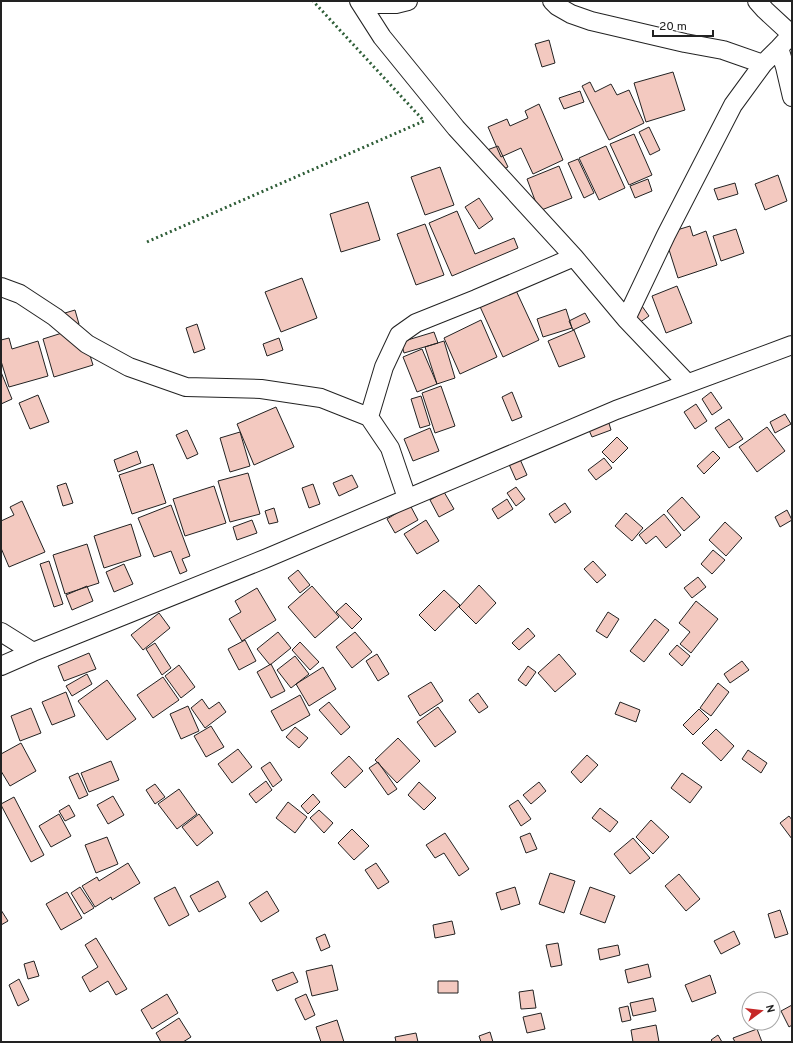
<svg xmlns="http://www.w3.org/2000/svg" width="793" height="1043" font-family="Overpass,sans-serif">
<rect width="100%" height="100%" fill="#fff"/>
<path fill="#f3c9c0" stroke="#222" d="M549,40L555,63L542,67L535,44Z
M673,72L685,110L646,122L634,83Z
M590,82L595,92L611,84L617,95L629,90L644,123L609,140L582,86Z
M580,91L584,102L564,109L559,98Z
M539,104L563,160L533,174L521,148L501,157L488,127L507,119L510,126L528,118L525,111Z
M649,127L660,150L650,155L639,132Z
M634,134L652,175L629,185L610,144Z
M498,146L508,167L497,172L487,150Z
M606,146L625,188L599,200L579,158Z
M578,159L594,193L584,198L568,163Z
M559,166L572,198L539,211L527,179Z
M440,167L454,205L425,215L411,177Z
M778,175L787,201L765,210L755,184Z
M648,179L652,191L635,198L630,186Z
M735,183L738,194L718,200L714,189Z
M479,198L493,219L479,229L465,207Z
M368,202L380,240L341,252L330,214Z
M457,211L475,254L514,238L518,248L452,276L429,223Z
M425,224L444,275L416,285L397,234Z
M690,226L693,236L706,231L717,265L678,278L664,234Z
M736,229L744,253L721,261L713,236Z
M302,278L317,318L281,332L265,292Z
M513,284L539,340L503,357L477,300Z
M677,286L692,323L666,333L652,296Z
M637,299L649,316L639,323L628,305Z
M566,309L572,328L543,337L537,319Z
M75,310L79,324L69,327L65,313Z
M585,313L590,322L573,330L569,321Z
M481,320L497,357L460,374L444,338Z
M197,324L205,349L194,353L186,328Z
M81,327L93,365L54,377L43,339Z
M574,330L585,357L559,367L548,341Z
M434,332L438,343L404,353L401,342Z
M9,338L12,349L38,341L48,376L9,387L1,361V340Z
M279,338L283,350L267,356L263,344Z
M444,341L455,378L437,384L425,347Z
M422,349L437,384L417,392L403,357Z
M1,372L12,399L1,404Z
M441,386L455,426L435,433L422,393Z
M512,392L522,417L512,421L502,397Z
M711,392L722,408L712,415L702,399Z
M38,395L49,422L30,429L19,403Z
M421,396L430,425L420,428L411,399Z
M696,404L707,421L695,429L684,412Z
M276,407L294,447L254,465L237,424Z
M785,414L791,424L775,433L770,422Z
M729,419L743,439L729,448L715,428Z
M608,420L611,430L592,437L588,428Z
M767,427L785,451L757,472L739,447Z
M430,428L439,451L413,461L404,439Z
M187,430L198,454L187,459L176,435Z
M240,432L250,466L230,472L220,438Z
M617,437L628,448L613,463L602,452Z
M137,451L141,463L118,472L114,460Z
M713,451L720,458L704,474L697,466Z
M519,457L527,475L516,480L508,462Z
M604,458L612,468L596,480L588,470Z
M153,464L166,503L132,514L119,475Z
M248,473L260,514L230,522L218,481Z
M352,475L358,487L339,496L333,483Z
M66,483L73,503L63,506L57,486Z
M313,484L320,504L309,508L302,488Z
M214,486L226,523L185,536L173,499Z
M516,487L525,499L516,506L507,493Z
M444,492L454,509L439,517L430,500Z
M682,497L700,517L684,531L667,511Z
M507,499L513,509L498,519L492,509Z
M22,501L45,552L9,567L1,548V521L14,515L10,507Z
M565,503L571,512L555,523L549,514Z
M171,505L190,556L182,559L187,571L180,574L171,551L154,557L138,518Z
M410,505L418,520L395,533L387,519Z
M274,508L278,522L269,524L265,511Z
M787,510L792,520L780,527L775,517Z
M626,513L643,528L632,541L615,526Z
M664,514L681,535L666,548L656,536L646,544L639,535Z
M252,520L257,533L237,540L233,527Z
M426,520L439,541L417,554L404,534Z
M725,522L742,538L726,556L709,540Z
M131,524L141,556L104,568L94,536Z
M87,544L99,583L65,594L53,555Z
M713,550L725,560L712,574L701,564Z
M49,561L63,604L54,607L40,564Z
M593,561L606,575L597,583L584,569Z
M124,564L133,584L114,592L106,572Z
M298,570L310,585L300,593L288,578Z
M698,577L706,587L692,598L684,588Z
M479,585L496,603L476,624L459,607Z
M87,586L93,601L72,610L66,595Z
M312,586L339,617L315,638L288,607Z
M257,588L276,620L242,641L229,619L241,612L235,601Z
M444,590L460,605L435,631L419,615Z
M696,601L718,619L691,653L680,644L690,632L679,623Z
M346,603L362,619L352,629L336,612Z
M608,612L619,619L607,638L596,631Z
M159,613L170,628L143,650L131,635Z
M655,619L669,630L644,662L630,651Z
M528,628L535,636L519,650L512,643Z
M278,632L291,648L270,665L257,649Z
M355,632L372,652L352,668L336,647Z
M245,640L256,661L239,670L228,649Z
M300,642L319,662L310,670L292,650Z
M155,643L171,668L162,675L146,649Z
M677,645L690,656L682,666L669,654Z
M89,653L96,669L64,681L58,666Z
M377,654L389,674L378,681L366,661Z
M559,654L576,674L555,692L538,673Z
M295,656L309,674L291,688L277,670Z
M742,661L749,670L730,683L724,674Z
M271,664L285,691L271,698L257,672Z
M179,665L195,687L181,698L165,676Z
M528,666L536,672L526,686L518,680Z
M323,667L336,689L309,706L296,684Z
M87,674L92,684L72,696L66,686Z
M163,677L179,700L153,718L137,695Z
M107,680L136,719L107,740L78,701Z
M431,682L443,701L420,716L408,696Z
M718,683L729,692L711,716L700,708Z
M66,692L75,716L52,725L42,702Z
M478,693L488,707L479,713L469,700Z
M300,695L310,715L282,731L271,711Z
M202,699L209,709L219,702L226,712L205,728L191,708Z
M329,702L350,727L341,735L319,710Z
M620,702L640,710L636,722L615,714Z
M188,706L199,731L181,739L170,714Z
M438,707L456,732L435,747L417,722Z
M31,708L41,733L20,741L11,716Z
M699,709L709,719L693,735L683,725Z
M211,726L224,747L206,757L194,736Z
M295,727L308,738L299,748L286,737Z
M716,729L734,746L721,761L702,743Z
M398,738L420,761L397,783L375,760Z
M21,743L36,771L10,786L1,771V754Z
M238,749L252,767L232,783L218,764Z
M748,750L767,763L761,773L742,759Z
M587,755L598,765L581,783L571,772Z
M349,756L363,771L345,788L331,773Z
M111,761L119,780L89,792L81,773Z
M270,762L282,780L273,787L261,768Z
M378,762L397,789L388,795L369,768Z
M78,773L88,795L79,799L69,777Z
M682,773L702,787L690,803L671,788Z
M266,781L272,790L256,803L249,794Z
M419,782L436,798L424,810L408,795Z
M539,782L546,791L531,804L523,795Z
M155,784L165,797L155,804L146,790Z
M179,789L197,814L177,829L158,804Z
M313,794L320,802L308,814L301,806Z
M113,796L124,815L108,824L97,805Z
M14,797L44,855L31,862L1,805V804Z
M518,800L531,819L521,826L509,806Z
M288,802L307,817L295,833L276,818Z
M69,805L75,816L65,821L59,811Z
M600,808L618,822L610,832L592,818Z
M319,810L333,823L324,833L310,818Z
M59,814L71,836L51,847L39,826Z
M199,814L213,833L197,846L182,827Z
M789,816L792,820V839L780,823Z
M651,820L669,837L653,854L636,837Z
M352,829L369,846L354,860L338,843Z
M445,833L469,869L459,876L444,853L435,858L426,845Z
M530,833L537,849L526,853L520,837Z
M107,837L118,864L96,873L85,845Z
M633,838L650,858L630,874L614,854Z
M128,863L140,883L112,900L111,897L95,907L82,886L97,877L99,881Z
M376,863L389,882L378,889L365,870Z
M550,873L575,881L564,913L539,904Z
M679,874L700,899L686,911L665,886Z
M218,881L226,897L199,912L190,896Z
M80,887L94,908L84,914L71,893Z
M175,887L189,915L169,926L154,898Z
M515,887L520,904L501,910L496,893Z
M590,887L615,896L605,923L580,914Z
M267,891L279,911L261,922L249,903Z
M67,892L82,918L61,930L46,904Z
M1,910L8,921L1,925Z
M780,910L788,934L775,938L768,914Z
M452,921L455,934L435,938L433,925Z
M734,931L740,944L721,954L714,941Z
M325,934L330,947L321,951L316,938Z
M96,938L127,989L116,995L108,981L90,992L82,977L98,967L85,945Z
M558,943L562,965L551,967L546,945Z
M618,945L620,955L600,960L598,949Z
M34,961L39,976L28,979L24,964Z
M648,964L651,977L628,983L625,970Z
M332,965L338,990L312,996L306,971Z
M293,972L298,982L277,991L272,980Z
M710,975L716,993L692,1002L685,985Z
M19,979L29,1000L18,1006L9,985Z
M438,981H458V993H438Z
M533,990L536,1008L521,1009L519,992Z
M167,994L178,1013L152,1029L141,1010Z
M306,994L315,1015L305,1020L295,999Z
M653,998L656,1011L633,1016L630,1003Z
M792,1005V1025L789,1027L781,1011Z
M628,1006L631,1020L622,1022L619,1008Z
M541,1013L545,1029L527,1033L523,1017Z
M179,1018L191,1037L183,1042H161L156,1033Z
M337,1020L344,1042H321L316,1027Z
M656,1025L659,1042H633L631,1030Z
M757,1029L762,1042H735L733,1038Z
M490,1032L493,1042H481L479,1036Z
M416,1033L418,1042H396L395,1037Z
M718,1035L722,1042H713L711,1040Z"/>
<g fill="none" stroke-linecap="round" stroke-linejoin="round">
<defs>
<path id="street" d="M359,1L382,37L456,128L574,257L626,319L687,383
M552,1L557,6L571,14L591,21L685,43L723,50L763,64
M757,1L765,10L792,35
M362,4H396L408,1
M779,48L785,67L792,97
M1,287L20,294L55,317L87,344L129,367L186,387L261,389L321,398L369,417L390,448L407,498
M626,319L666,235L733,105L763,64L779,48L791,35
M369,417L384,367L399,335L416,323L476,299L574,257
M1,632L33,652
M1,666L33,652L267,558L616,410L792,345"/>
</defs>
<use href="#street" stroke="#222" stroke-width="20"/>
<use href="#street" stroke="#fff" stroke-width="18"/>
<path stroke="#2f5e38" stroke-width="3" stroke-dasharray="2 3" stroke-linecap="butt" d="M147,242L424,121L313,1"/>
</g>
<rect width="793" height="1043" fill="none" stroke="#222222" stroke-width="4"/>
<g transform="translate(761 1011) rotate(75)"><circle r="19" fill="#ffffff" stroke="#a7a7a7"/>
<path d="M0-3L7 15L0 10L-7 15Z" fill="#c62828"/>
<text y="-6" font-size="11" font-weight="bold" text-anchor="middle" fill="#222222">N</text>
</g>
<path d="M653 30v6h60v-6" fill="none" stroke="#222222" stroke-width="2"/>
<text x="659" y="30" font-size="12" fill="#222222" stroke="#ffffff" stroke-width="3" paint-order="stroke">20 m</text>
</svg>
